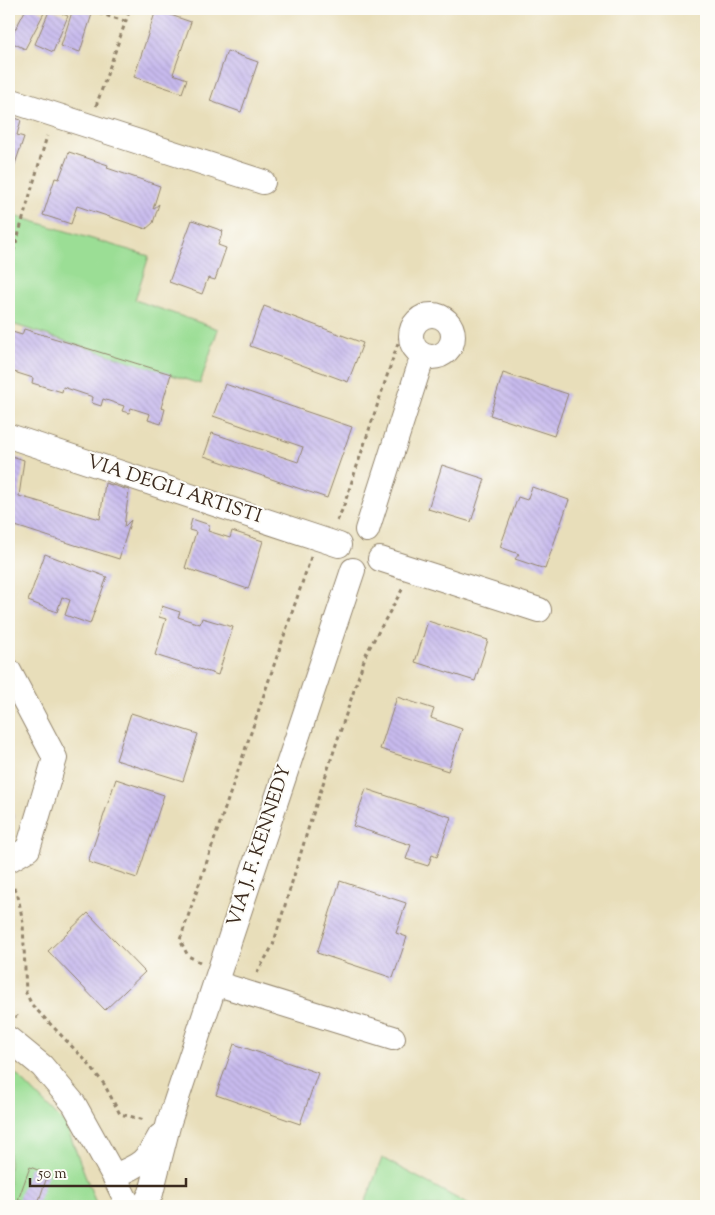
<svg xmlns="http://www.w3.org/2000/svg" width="715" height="1215" font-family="'Sorts Mill Goudy',serif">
<defs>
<pattern id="building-back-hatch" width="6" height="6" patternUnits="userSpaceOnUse" patternTransform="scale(1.25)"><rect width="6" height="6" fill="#c7baed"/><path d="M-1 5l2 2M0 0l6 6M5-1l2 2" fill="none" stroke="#aca0cb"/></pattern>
</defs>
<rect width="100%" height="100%" fill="#fdfcf7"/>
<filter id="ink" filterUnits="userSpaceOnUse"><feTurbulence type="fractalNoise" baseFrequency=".02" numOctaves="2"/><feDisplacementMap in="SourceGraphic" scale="10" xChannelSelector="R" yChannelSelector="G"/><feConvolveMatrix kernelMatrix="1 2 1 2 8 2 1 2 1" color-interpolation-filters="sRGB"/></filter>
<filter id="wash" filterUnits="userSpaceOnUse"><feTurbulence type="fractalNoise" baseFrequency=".0096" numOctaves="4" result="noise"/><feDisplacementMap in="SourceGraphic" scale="20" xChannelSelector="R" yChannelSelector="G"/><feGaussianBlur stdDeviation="1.12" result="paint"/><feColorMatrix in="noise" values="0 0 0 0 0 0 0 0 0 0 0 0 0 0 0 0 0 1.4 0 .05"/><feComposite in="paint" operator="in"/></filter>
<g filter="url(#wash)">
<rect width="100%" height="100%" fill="#e8deba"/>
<path fill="#9bde95" stroke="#6b845a" d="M9,214L149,256L135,300L218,329L200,384L9,323Z
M9,1067L66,1125L97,1206H9Z
M382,1158L471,1206H364Z"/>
<g id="blocks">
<path fill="url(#building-back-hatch)" d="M26,9H35L44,13L25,49L9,41Z
M50,9L68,16L53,52L35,44Z
M73,9L92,14L80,52L61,46Z
M156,10L191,22L173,74L187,79L182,93L134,77Z
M227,51L258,62L241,112L210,101Z
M9,116L21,120L17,135L24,137L11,176L9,175Z
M69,152L108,165L107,168L160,186L153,209L159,204L153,223L146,229L77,206L71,224L43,215L55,178L59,179Z
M192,220L223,231L218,245L226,248L215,280L208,278L202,294L169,282Z
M264,306L363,343L348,382L250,346Z
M24,329L171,374L161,408L165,409L161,424L148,420L150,414L131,408L129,413L122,411L124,406L103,399L101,406L92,403L93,397L63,387L62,392L32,383L33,378L11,371L9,375V331L22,335Z
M503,373L568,394L554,436L490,415Z
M225,384L352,427L327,498L204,456L212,433L298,462L303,447L213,416Z
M9,455L24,460L19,496L100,519L105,483L129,490L124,527L131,520L119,559L9,524Z
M442,465L485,479L471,522L428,509Z
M532,487L569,500L545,569L515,559L519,554L500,547L518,497L527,500Z
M192,519L210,525L208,531L230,538L232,531L263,541L248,589L185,568L196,532L189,530Z
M45,554L107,577L90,624L65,615L70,600L62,597L57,612L28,601Z
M162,606L180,612L178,617L200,624L202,618L233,627L218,675L155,655L166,619L159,617Z
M428,621L488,640L475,681L415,662Z
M397,697L434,709L431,718L462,729L448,771L380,749Z
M131,713L198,734L183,781L116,760Z
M116,779L164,795L137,878L88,862Z
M366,789L451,817L437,857L432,855L428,866L406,859L411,845L353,826Z
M9,806L15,818L9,822Z
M340,881L406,903L396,933L407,937L393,978L317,953Z
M88,913L145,972L105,1010L48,951Z
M234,1044L318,1073L300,1124L216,1095Z
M30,1167L48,1174L37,1206L18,1200Z"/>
</g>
</g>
<g filter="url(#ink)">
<use href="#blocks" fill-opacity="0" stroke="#92846c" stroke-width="1"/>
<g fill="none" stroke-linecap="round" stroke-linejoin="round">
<defs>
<path id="minor" d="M9,100L263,182
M411 336a21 21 0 1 1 42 0a21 21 0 1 1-42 0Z
M9,436L339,545
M367,530L423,355
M380,559L539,610
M9,671L55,758L28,849L9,860
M215,983L393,1038
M9,1039L42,1066L74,1104L114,1176L129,1206
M114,1176C141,1165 146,1162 160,1136
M144,1206L151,1193L169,1122L353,570"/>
</defs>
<use href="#minor" stroke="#92846c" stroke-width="26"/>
<path stroke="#92846c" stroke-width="3" stroke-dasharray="4 4" stroke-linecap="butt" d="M94,9V12L125,21
M96,106L130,9
M9,267L47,136
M337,521L343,508L404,325
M10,881L18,896L23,923L26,993L32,1005L86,1061L104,1084L120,1114L145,1120
M200,962L188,956L180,940L311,557
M257,973L273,945L309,826L366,654L403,588
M9,1012L17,1017"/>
<use href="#minor" stroke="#fff" stroke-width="24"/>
</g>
</g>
<g text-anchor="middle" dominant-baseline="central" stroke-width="4" stroke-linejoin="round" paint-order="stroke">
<g font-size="19" fill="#3b2a1e" stroke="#fdfcf7">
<text transform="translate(174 490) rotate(18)">VIA DEGLI ARTISTI</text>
<text transform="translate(260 846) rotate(-72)">VIA J. F. KENNEDY</text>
</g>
</g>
<rect width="715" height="1215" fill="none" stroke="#fdfcf7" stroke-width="30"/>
<path d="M30 1178v8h156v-8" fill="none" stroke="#3b2a1e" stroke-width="2.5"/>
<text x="38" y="1178" font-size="15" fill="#3b2a1e" stroke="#fdfcf7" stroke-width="4" paint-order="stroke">50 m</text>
</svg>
